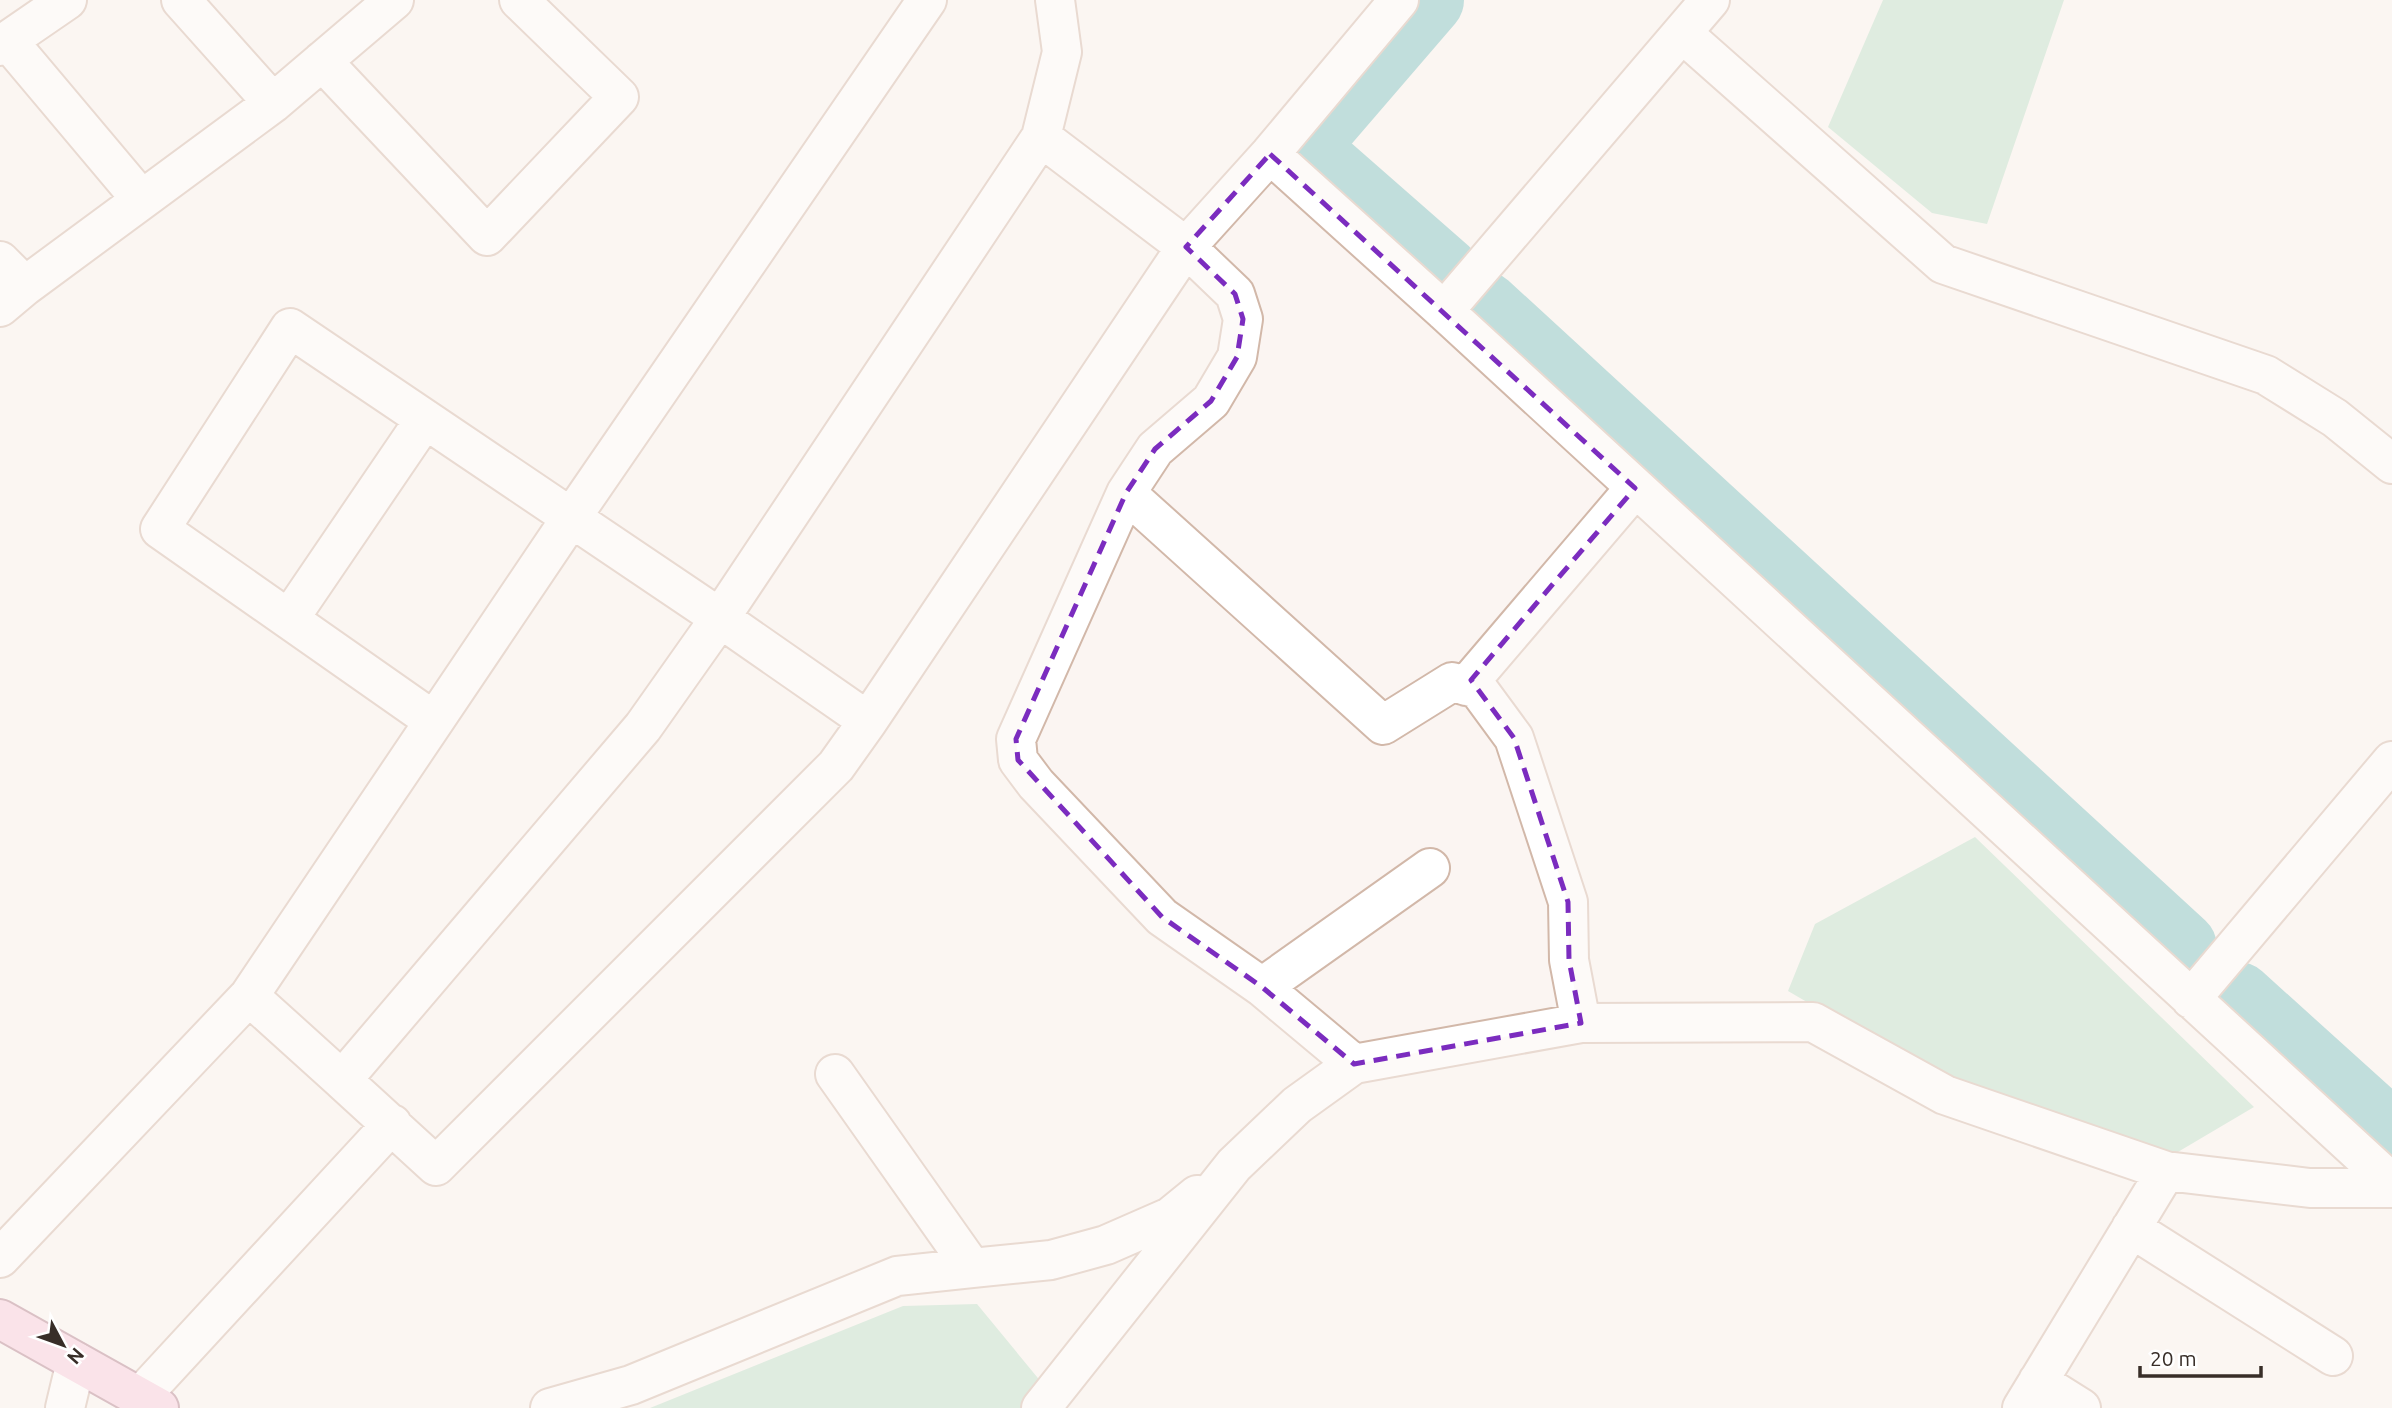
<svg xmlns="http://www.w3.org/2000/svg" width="2392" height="1408" font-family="Ubuntu,sans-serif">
<rect width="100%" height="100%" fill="#fbf5f2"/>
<path fill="#bde0ca" d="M1883,0H2064L1987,224L1932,213L1828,127Z
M1975,837L2254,1107L2166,1159L1951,1086L1788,991L1815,924Z
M977,1304L1042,1383L1020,1408H650L903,1306Z"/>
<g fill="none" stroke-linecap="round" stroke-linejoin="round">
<path stroke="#7bc1c0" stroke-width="72" d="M1428,0L1304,144L1307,152L1445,273
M1484,307L2181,947
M2238,998L2392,1137"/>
<defs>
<path id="minor" d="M181,0L273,103
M1682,33L1943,264L2266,375L2335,418L2392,464
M8,41L141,199
M0,46L67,0
M322,61L487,236L619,97L519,0
M1041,137L1186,247L868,721L836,766L436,1166L342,1080L643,727L720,618Z
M1041,137L1062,52L1055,0
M1270,154L1444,311L2392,1183
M0,261L25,286
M0,307L25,286L273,103L394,0
M1444,311L1710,0
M1126,493L1383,725L1452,682L1478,689L1514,738L1568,902L1569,960L1581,1023
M289,619L425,419
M1466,686L1635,488
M434,721L160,529L290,328L720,618L868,721
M1262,987L1430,868
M249,996L342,1080
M2191,999L2392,761
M1354,1064L1262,987L1162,917L1036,784L1018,760L1016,739L1126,493L1155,449L1211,401L1237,357L1243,319L1235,294L1186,247L1270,154L1399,0
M835,1074L972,1268L1051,1260L1106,1245L1170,1217L1197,1195
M2131,1228L2333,1356
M0,1258L249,996L571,518L927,0
M2038,1381L2081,1408
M140,1397L392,1124
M65,1408L76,1362
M550,1408L631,1385L897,1276L972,1268
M1041,1408L1234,1165L1297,1105L1354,1064L1581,1023L1813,1022L1945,1095L2166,1171L2310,1188H2392
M2022,1408L2166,1171"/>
<path id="major" d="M0,1319L159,1408"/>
</defs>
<use href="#minor" stroke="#d2b8a9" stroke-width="42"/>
<use href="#major" stroke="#b2808f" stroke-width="42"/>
<use href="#minor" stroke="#fff" stroke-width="38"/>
<use href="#major" stroke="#f8cddd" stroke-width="38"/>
</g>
<path d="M0 0H2392V1408H0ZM1270,154L1635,488L1471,680L1514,738L1568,902L1569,960L1581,1023L1354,1064L1262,987L1162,917L1018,760L1016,739L1126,493L1155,449L1211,401L1237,357L1243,319L1235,294L1186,247Z" fill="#fbf5f2" fill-opacity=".55" fill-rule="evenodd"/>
<path fill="none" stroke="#7b2cbf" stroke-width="5" stroke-dasharray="14 9" stroke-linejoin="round" d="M1270,154L1635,488L1471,680L1514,738L1568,902L1569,960L1581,1023L1354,1064L1262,987L1162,917L1018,760L1016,739L1126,493L1155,449L1211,401L1237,357L1243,319L1235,294L1186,247Z"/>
<g transform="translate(63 1345) rotate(131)" stroke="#ffffff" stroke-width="5" paint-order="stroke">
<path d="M0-5L12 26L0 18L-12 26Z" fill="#382e28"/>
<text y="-10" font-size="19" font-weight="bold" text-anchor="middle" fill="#382e28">N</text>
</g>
<path d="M2140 1366v10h121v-10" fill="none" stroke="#382e28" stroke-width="3.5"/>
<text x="2150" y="1366" font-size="21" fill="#382e28" stroke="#ffffff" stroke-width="5" paint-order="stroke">20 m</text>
</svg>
